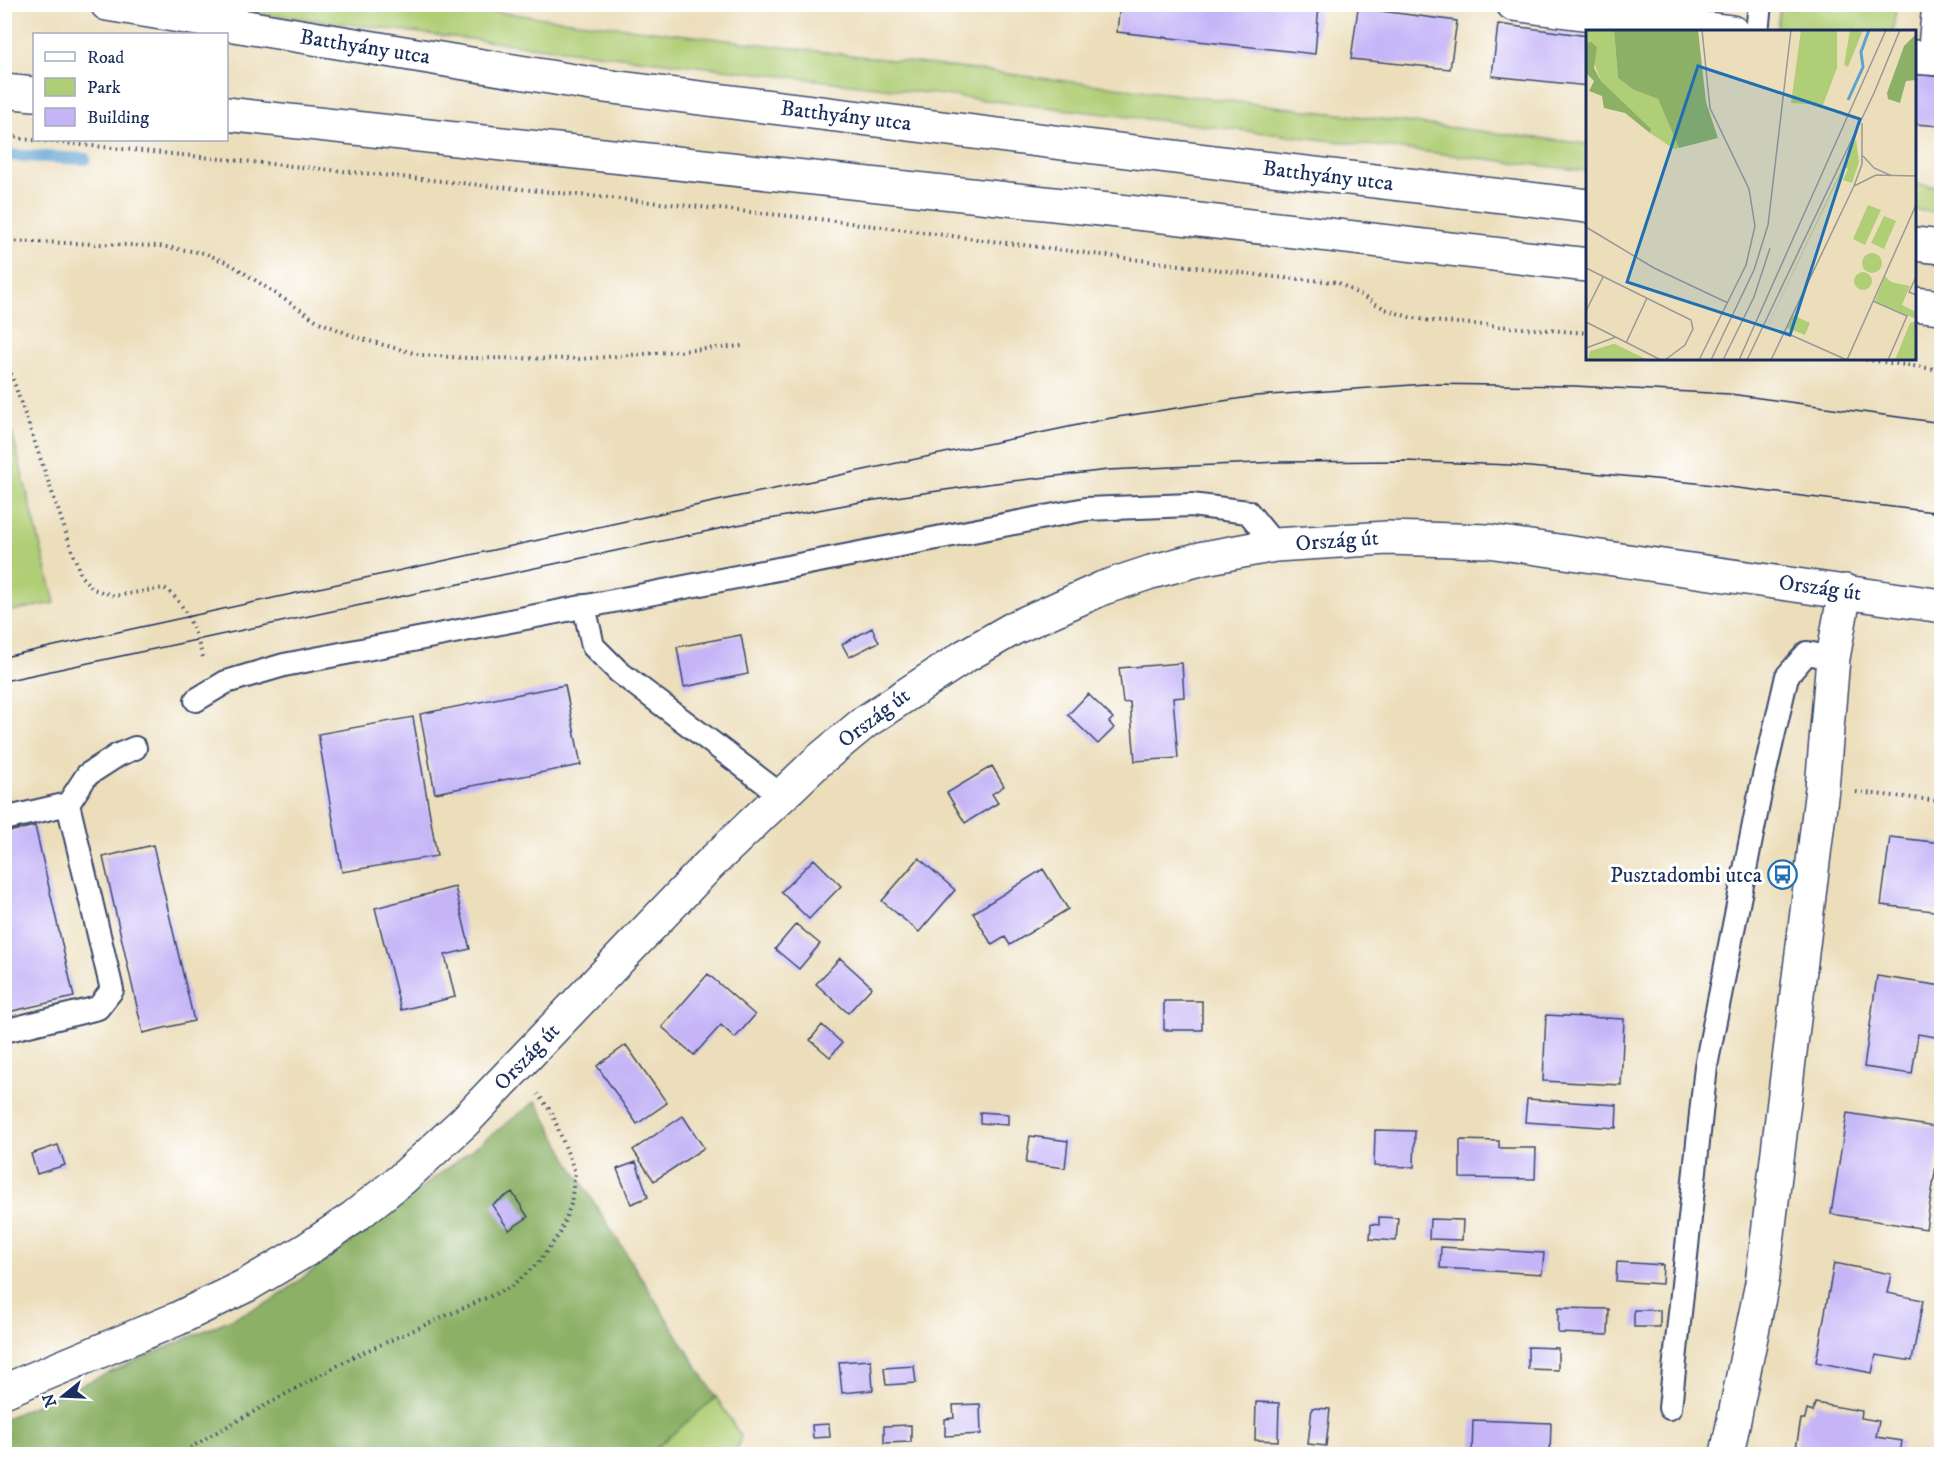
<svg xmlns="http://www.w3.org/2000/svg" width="1946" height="1459" font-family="'IM FELL DW Pica',serif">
<rect width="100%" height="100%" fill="#fff"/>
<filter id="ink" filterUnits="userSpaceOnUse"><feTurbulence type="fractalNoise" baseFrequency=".0167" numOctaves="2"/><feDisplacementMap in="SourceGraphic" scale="12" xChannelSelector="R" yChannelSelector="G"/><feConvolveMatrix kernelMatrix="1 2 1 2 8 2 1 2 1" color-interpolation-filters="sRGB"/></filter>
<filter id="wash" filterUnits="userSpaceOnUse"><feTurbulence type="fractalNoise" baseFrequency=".008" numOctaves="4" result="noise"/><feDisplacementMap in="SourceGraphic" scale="24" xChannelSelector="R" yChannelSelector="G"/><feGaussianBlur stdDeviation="1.35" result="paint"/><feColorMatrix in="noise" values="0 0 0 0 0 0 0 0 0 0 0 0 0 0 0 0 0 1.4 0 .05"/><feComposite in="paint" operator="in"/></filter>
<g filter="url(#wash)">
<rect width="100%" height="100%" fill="#ecdebb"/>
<path fill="#b0ce75" stroke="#667e6a" stroke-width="1.5" d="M194,5H437L1587,144V171L436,35Z
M1780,5H1896L1893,31L1800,32L1777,29Z
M1914,184L1941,187V213L1915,210Z
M5,406L55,603L5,612H4Z
M716,1397L741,1436L735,1454H649Z"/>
<path fill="#8cb166" stroke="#547062" stroke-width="1.5" d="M536,1101L575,1172L716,1397L649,1454H5L4,1419L272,1301Z"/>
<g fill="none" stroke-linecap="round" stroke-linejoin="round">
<path stroke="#5fa1d3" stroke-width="12" d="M4,155L85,159"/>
</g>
<g id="blocks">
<path fill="#c5b5f7" d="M1120,4L1319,5L1315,54L1117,32Z
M1358,8L1457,21L1450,69L1351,59Z
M1498,24L1588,36V86L1492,76Z
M1914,74L1942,77V126L1914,124Z
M872,628L879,642L849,657L842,644Z
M741,635L748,674L684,687L677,647Z
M1182,663L1184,697L1173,698L1178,758L1135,761L1130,702L1123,703L1119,668Z
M565,685L581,765L435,793L420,714Z
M1088,694L1113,718L1109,722L1114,728L1098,744L1068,715Z
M413,717L437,856L342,872L318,734Z
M992,766L1004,786L992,794L998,803L965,823L947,793Z
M35,826L74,997L4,1013V833Z
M1890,837L1942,843V912L1881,905Z
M153,845L194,1021L143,1033L103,857Z
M919,858L955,890L919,932L882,901Z
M814,859L841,886L809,919L781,892Z
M1043,869L1068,909L1010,945L1005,937L992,945L973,913Z
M455,887L470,949L445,955L455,997L401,1010L375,908Z
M796,924L820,944L799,969L775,949Z
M840,958L872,987L848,1013L816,984Z
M708,974L755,1015L735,1038L721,1025L694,1055L662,1027Z
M1877,976L1942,986V1038L1918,1034L1912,1074L1864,1067Z
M1164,1001H1202V1030H1164Z
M1546,1015L1624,1019L1621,1085L1543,1081Z
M822,1025L842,1043L830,1057L810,1040Z
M626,1045L667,1103L637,1124L597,1066Z
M1527,1099L1617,1105L1616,1128L1525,1122Z
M980,1112L1008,1114V1125L980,1123Z
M1847,1113L1942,1128L1926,1229L1831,1214Z
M683,1116L704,1148L654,1181L633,1150Z
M1375,1130L1415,1131L1414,1167L1374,1166Z
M1030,1136L1068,1141L1065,1168L1026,1163Z
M1460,1140L1499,1141V1148H1536L1535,1179L1460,1178Z
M58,1145L65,1165L37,1174L31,1154Z
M636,1162L648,1197L631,1204L617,1169Z
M512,1192L528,1217L509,1230L492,1205Z
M1379,1217L1398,1218L1396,1241L1370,1239L1371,1224L1379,1225Z
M1430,1219L1463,1220L1462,1240L1429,1239Z
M1441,1247L1544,1253L1542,1274L1440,1268Z
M1617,1262L1663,1265L1662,1284L1616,1281Z
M1834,1263L1891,1274L1887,1293L1923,1300L1912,1361L1876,1355L1872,1373L1816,1362Z
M1558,1308L1609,1309L1608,1335L1558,1333Z
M1634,1310H1660V1327H1634Z
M1528,1347L1558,1348V1370L1528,1369Z
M871,1360L873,1390L842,1393L839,1362Z
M914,1366L916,1383L886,1385L884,1368Z
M1256,1402L1279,1403L1278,1441L1255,1440Z
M1815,1403L1862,1411L1861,1418L1879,1421L1876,1437L1902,1441L1900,1454H1795L1801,1419H1805L1807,1410L1813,1412Z
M980,1404L981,1434L945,1436V1419L954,1418L953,1405Z
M1312,1408L1330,1409L1326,1446L1308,1444Z
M1473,1420L1551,1423L1550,1454H1472Z
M829,1424L830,1437L813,1438L812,1425Z
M911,1425V1442L884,1443V1426Z"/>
</g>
</g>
<g filter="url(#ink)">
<use href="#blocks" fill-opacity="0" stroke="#3a496c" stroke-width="1.5"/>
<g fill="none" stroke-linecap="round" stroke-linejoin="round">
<defs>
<path id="service" d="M1757,32L1760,4
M584,606L593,646L619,672L781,795
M196,700L226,682L284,665L1086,509L1191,505L1248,512L1275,545
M4,819L68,804
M4,1031L98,1008L112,990L68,804L87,775L118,755L135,748
M1670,1408L1706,1066L1761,789L1787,676L1807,653L1833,658"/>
<path id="minor" d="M1934,58L1939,4
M1727,1454L1762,1283L1822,788L1833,658L1845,591"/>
<path id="tertiary" d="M1513,4L1732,32
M1914,57L1942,59"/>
<path id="secondary" d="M4,1391L177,1319L247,1285L306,1250L354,1217L402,1179L464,1122L709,865L818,761L865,722L965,656L1014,628L1103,588L1151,572L1204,558L1275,545L1387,538L1488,541L1942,606"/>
<path id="primary" d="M107,4L604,86L1255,167L1588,206
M4,91L34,94
M226,114L1173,217L1588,265
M1914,244L1942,247
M1914,304L1942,307"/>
</defs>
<use href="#service" stroke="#3a496c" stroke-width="26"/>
<use href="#minor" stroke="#3a496c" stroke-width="36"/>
<use href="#tertiary" stroke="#3a496c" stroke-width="36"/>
<use href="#secondary" stroke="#3a496c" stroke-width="36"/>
<use href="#primary" stroke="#3a496c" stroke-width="36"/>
<path stroke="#3a496c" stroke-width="4" stroke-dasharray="1.5 4.5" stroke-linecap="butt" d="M4,133L23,139L819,219L1274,277L1337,282L1385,309L1409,317L1431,321L1588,333
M4,241L159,246L204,253L232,265L319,322L358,338L421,355L467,358L581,359L742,346
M4,332L10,371L81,576L93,589L115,596L164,588C188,604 195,634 204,660
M1854,358L1942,370
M1856,792L1942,801
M180,1454L215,1433L355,1356L511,1287L538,1263L560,1233L571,1204L575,1172L552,1113L538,1094"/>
<use href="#service" stroke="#fff" stroke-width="22"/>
<use href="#minor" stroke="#fff" stroke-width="33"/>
<use href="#tertiary" stroke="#fff" stroke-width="33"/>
<use href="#secondary" stroke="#fff" stroke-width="33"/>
<use href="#primary" stroke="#fff" stroke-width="33"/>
<path stroke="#1b2f5e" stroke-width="1.5" d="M4,657L731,498L1111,418L1256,396L1426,384L1574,386L1730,394L1942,423
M4,681L732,526L861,502L987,484L1108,470L1278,462L1405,461L1510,465L1696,483L1942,513"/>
</g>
</g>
<defs>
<symbol id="bus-ring" viewBox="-11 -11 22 22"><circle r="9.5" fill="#fff" stroke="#1f6fb2" stroke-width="1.5"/><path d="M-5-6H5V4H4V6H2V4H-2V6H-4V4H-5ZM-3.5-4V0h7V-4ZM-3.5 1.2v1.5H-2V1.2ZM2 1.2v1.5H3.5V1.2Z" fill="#1f6fb2"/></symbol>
</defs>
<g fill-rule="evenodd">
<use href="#bus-ring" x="1766" y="858" width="33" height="33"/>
</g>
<g text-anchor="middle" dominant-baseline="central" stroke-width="6" stroke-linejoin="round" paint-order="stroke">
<g font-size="22" fill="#1b2f5e" stroke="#fff">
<text transform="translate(365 47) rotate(9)">Batthyány utca</text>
<text transform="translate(846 116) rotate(7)">Batthyány utca</text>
<text transform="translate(1328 176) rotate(7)">Batthyány utca</text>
<text transform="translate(1337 541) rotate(-4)">Ország út</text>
<text transform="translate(1820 588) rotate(8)">Ország út</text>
<text transform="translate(874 718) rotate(-37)">Ország út</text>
<text transform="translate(527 1057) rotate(-46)">Ország út</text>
</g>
<g font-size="22" fill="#1b2f5e" stroke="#fff" text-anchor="end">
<text x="1762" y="875">Pusztadombi utca</text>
</g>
</g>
<g transform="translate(1586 30)">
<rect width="330" height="330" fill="#ecdebb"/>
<path d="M2,0H28L32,48L48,60L72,69L93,118L88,119L64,103V99L15,51L0,13ZM215,0H251V38L237,75L205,73ZM264,0H277L262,37L258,35ZM270,109L273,132L266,153L257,150L262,139L258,137L165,330ZM282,175L295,180L279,215L267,209ZM298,186L310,191L298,219L285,213ZM276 233a10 10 0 1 1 20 0a10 10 0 1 1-20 0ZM268 251a9 9 0 1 1 18 0a9 9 0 1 1-18 0ZM299,246L305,252L324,256L316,275L330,282V289L289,271ZM207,285L224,293L219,305L201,298ZM330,291V330H309L324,293ZM27,314H29L62,330H2L4,321Z" fill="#b0ce75"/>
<path d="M28,0H112L120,72L132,108L93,118L72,69L48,60L32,48ZM329,5L330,50L320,51L314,73L302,69L301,63L318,16ZM5,12L11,17L8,38L15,51L65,99L64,103L39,83L18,78L16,66L3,61L8,51L0,43V13Z" fill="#8cb166"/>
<path fill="none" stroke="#5fa1d3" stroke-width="3" d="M262,70L277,37L275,22L283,0"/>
<path fill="none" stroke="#989896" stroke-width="1.5" d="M277,126L288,138L306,146M268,156L276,134V93M0,197L68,238L142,273M0,238L105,290L107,299L99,315L79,330M330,247L323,262L330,265M287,271L321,286L302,330M0,281L17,247M0,292L75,330M198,302L261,330M40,313L61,268M0,318L30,307M113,330L160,235L169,196L163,159L124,78L116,0M125,330L168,240L182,195L205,0M137,330L168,267L184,218M153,330L300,0M161,330L288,63L314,0M185,330L268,156L290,145L330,146M261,330L330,175"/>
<path fill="#1f6fb2" fill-opacity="0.15" stroke="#1f6fb2" stroke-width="3" d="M112,36L274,89L204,305L41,252Z"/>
<rect width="330" height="330" fill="none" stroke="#1b2f5e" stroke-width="3"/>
</g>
<rect width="1946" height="1459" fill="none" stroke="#fff" stroke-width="24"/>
<rect x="33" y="33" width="195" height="108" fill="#ffffff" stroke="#a4acbf" stroke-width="1.5"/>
<rect x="45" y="52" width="30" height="9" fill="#ffffff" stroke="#a4acbf" stroke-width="1.5"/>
<text x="87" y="63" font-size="18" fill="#1b2f5e">Road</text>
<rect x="45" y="78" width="30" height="18" fill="#b0ce75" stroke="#a4acbf" stroke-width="1.5"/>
<text x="87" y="93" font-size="18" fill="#1b2f5e">Park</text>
<rect x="45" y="108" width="30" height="18" fill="#c5b5f7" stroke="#a4acbf" stroke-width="1.5"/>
<text x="87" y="123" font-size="18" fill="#1b2f5e">Building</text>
<g transform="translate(63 1396) rotate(252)" stroke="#ffffff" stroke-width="4.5" paint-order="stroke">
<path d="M0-4.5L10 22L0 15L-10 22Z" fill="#1b2f5e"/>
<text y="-9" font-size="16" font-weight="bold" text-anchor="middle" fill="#1b2f5e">N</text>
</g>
</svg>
